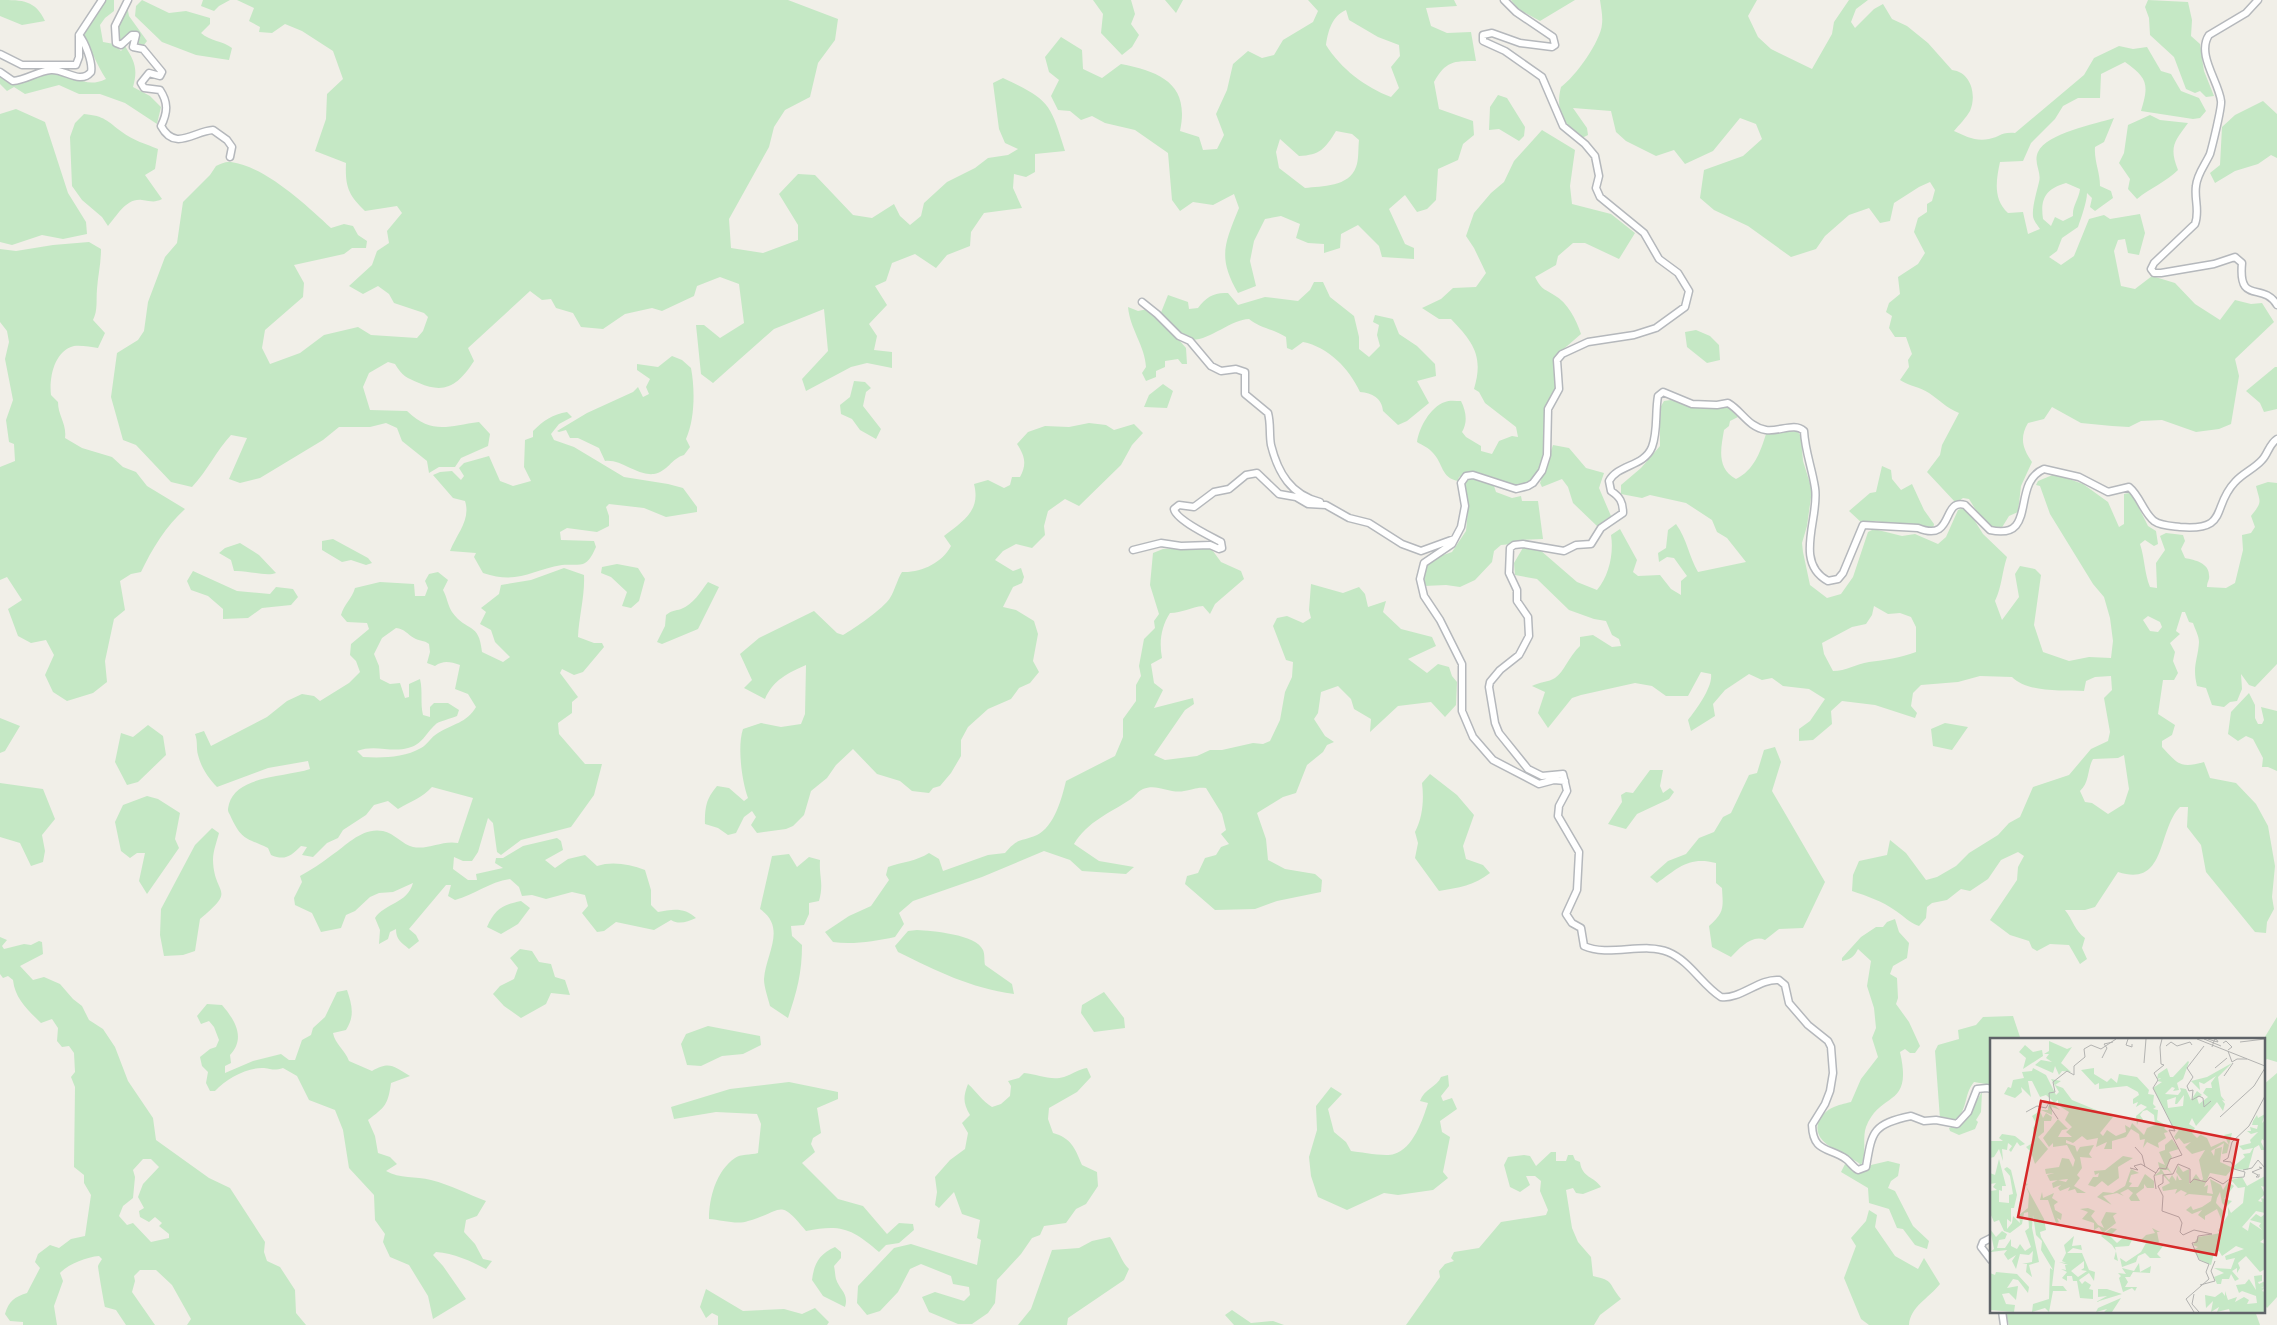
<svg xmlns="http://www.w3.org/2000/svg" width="2277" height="1325" font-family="Rubik,sans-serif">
<rect width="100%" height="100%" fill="#f1efe8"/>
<path fill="#c5e8c5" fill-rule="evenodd" d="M0,0C23,0 35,0 45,21L22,25L0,16Z
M105,0H114V11L105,18L100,25L103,42L114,44L121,51L125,46C135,62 138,69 133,87L150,96L161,107L157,124L125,103L100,94H79L59,85L25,94L14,87L7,91L0,84V74L8,82C26,83 41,72 58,74C77,75 85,89 106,79C96,64 91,48 82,33Z
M142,0L169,13L186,11L210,18V24L201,33C210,41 223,41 232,48L229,60L196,55L162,42L135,16L136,6Z
M203,0H230L219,6L214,11L201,6Z
M237,0H788L838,19L835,40L818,63L810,97L785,110L774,127L769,147L729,219L731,248L763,253L798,240V225L779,194L798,174L815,175L853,215L872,218L894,204L900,216L910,225L921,216L924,203L947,182L975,168L988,158L1008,155L1018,149L1005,143L999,129L993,83L1003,78C1050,100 1050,103 1065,151L1035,154V172L1026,177L1014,174L1013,188L1022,208L984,213L971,232L970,246L947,255L936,268L915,254L892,263L886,281L875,286L887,305L869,324L877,336L874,350L892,352V368L867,363L851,367L806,391L802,379L828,351L824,309L774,329L713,383L701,374L696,325H704L720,338L744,323L739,284L720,277L697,286L694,296L662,311L652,308L625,314L603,329L581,327L573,313L556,308L551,299L542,300L530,291L468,348L474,361C459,384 446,395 419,383C407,378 402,376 395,364L388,362L369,373L363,387L370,410L407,411C432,435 448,426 479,422L490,434L488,446L461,458L455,467H439L429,473L427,461L402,441L397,428L386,423L370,427H339L323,440L260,478L240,483L229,479L247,438L231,435C216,451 208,470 192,487L171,482L136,445L123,440L111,397L117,353L138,340L144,331L148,302L165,257L177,243L183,202L210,175L216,166C221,164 226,161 231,162C266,167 305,204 331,228L344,224L353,226L358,235L367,241L366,248H352L344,254L294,265L304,283L303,297L265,330L262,348L270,364L300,353L324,335L358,327L371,335L417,338L423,331L428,317L424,313L394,303L389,294L378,286L363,294L349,286L372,265L377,251L389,243L387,231L402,213L397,206L365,211C348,195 345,186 346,163L315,151L326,119L327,94L343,79L333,51L302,31L285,24L272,33L259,32L260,27L249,21L254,8Z
M1093,0H1131L1135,14L1131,24L1139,35L1132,47L1122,55L1101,33L1103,14Z
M1165,0H1183L1176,13Z
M1308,0H1454L1457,6L1426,8L1431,26L1447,33L1471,32L1476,61C1453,61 1446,61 1434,82L1439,109L1473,121L1474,135L1463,144L1458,160L1438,169L1436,200L1427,209L1417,212L1405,195L1389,209L1405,244L1414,248V259L1382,257L1379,246L1358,225L1341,234L1340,248L1324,253V244L1308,243L1296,238L1300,224L1281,216L1265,219L1254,241L1250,261L1256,286L1238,293C1217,257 1225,243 1239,208L1234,194L1213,205L1193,202L1180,211L1172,200L1168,153L1135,130L1105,123L1092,116L1081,120L1070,111L1058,110L1051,96L1059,80L1049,72L1045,57L1061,37L1082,50L1083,69L1102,78L1121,64C1161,72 1190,84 1180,131L1199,137L1203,150L1217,149L1224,135L1216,114L1227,90L1233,64L1248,51L1262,58L1274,55L1283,40L1313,22L1318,11ZM1346,10L1349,20L1378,37L1399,45L1400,56L1391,67L1399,88L1391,97C1365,87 1341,69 1326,45C1328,31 1332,16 1346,10ZM1336,131L1352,134L1359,140C1358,148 1359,160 1356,167C1349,187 1322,186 1305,188L1279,168L1276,152L1280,139L1299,156C1320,155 1325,149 1336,131Z
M1511,0H1575L1540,21L1518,9Z
M1600,0H1757L1748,16L1758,37L1771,49L1812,69L1832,34L1834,22L1849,0H1868L1856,9L1851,22L1855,28L1874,9L1883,4L1892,19L1907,26L1928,43L1952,70C1971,72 1977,95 1970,111C1966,118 1959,125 1954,131C1965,136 1976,142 1989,139C2001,137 1999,132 2015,133L2084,75L2094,58L2119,46L2133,49L2147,47L2161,71L2171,74L2181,91L2199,98L2206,111L2200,118L2193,119L2141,111C2149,85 2148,78 2125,62L2101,74L2100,98H2078L2063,106L2055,119L2031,143L2023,161L2000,162C1996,181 1993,199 2008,213L2023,212L2028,234L2040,229C2038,226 2033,220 2033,216C2032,207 2037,191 2039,182C2042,172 2033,163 2038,152C2047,133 2095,124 2114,118L2104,142L2095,147C2094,161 2100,172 2100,186L2111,191L2113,198L2095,211L2090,207L2092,198L2087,193C2087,202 2081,218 2078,227L2062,238L2057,251L2049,257L2061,265L2074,256L2089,219L2104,215L2110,219L2140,214L2145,233L2139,255L2128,253L2125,239L2118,240L2114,251L2121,286L2135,289L2152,276L2175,283L2195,304L2220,320L2235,300L2251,304L2262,303L2274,322L2235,359L2239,376L2231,424L2219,429L2196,432L2162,420L2141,421L2129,427L2112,426L2081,423L2052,407L2044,419L2028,423C2019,438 2023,449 2032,462L2021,486L2018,512L2009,516L2001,529L1987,528L1969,499L1963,498L1956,503L1927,472L1940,455L1942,445L1959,413C1945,407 1941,401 1929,393C1920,387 1909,386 1900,380L1909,367L1908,360L1912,354L1906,337H1895L1889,328L1892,316L1886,312L1889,303L1900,294L1898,277L1918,264L1925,253L1914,232L1918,218L1927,212V204L1932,201L1935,190L1930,182L1919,187L1894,203L1890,221L1880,223L1869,208L1849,215L1825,236L1816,249L1791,257L1748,226L1714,210L1700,198L1704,170L1743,156L1762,139L1756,124L1740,118L1713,151L1685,164L1674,150L1656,156L1626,141L1616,132L1611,111L1573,108L1587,128L1588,135L1582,138C1563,125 1555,110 1561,87C1575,77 1601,41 1602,24C1603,16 1601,8 1600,0ZM2066,183L2080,189C2079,199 2072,206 2073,216L2063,221L2055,217L2051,226L2043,219C2040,198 2046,189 2066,183Z
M2148,0L2188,2L2192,20L2191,36L2200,44L2204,71L2214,96L2206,97L2200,91L2195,93L2186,89L2174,57L2150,35L2149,18L2145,7Z
M127,6L129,16L147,41L144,45L137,43L140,36L133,32L119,42C114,30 121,17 127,6Z
M1498,95L1507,98L1525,127L1524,136L1519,141L1499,129L1489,130L1490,107Z
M2263,101L2277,114V158L2271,155L2258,164L2235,171L2215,183L2210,173L2220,165L2222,127L2235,115Z
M16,109L45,122L68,193L86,222L87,234L63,239L42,235L12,245L0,242V114Z
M84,114C105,116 107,121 122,132C132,140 146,144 158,149L155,169L145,175L162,199C154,203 151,201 142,200C126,198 117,216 108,226L102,217L82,200L72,186L70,137L75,123Z
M2150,115L2160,120L2188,123C2174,142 2169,147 2178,170C2166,182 2150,188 2137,199L2128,189L2130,179L2119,163L2124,153L2128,125Z
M1542,130L1575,150L1570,186L1572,204L1611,214L1635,233L1619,259L1585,243H1573L1558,256L1556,265L1535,277C1542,290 1543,288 1554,295C1568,303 1576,319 1581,334L1559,353V384L1546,412L1543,458L1538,471L1532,480L1517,486L1464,475L1459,477L1458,481C1441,478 1443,463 1433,453C1429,448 1422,445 1417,442C1419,428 1430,407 1445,402C1449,400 1456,401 1461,401C1466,411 1468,422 1462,432L1466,437L1481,446V451L1492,454L1499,441L1512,436L1518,437L1516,427L1485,403L1479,392L1474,389C1484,356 1473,342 1451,319H1439L1422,308L1441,299L1453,288L1476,287L1486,273L1474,248L1466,236L1474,213L1491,193L1504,182L1514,161Z
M89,242L101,249C101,264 98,275 97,289C96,301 98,310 93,320L105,333L98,348C91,347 81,345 74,346C54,351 49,378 51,395L58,402C58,416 67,424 65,438L82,448L112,457L123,467L136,472L147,486L185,509C166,526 152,549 141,572L131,574L120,581L125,610L114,619L105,661L107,682L93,693L67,701L53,692L45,675L54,655L46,640L31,643L18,636L8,609L22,600L7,577L0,580V467L15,461L14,444L9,442L6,420L13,400L5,359L9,342L7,331L0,322V249L16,251L53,245Z
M1314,282H1323L1330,297L1354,316L1359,337V349L1369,357L1380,346L1377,335L1379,325L1373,322L1375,315L1393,319L1399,334L1417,346L1435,364L1436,376L1417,381L1429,403L1407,421L1398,425L1383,411C1382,398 1372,393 1360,392C1349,368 1328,347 1303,342L1292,350L1287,348L1286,337C1273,329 1260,328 1249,319C1229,319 1201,349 1183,337C1175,331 1167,322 1160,315L1168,295L1188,302L1189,309L1198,308C1206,297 1214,292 1228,293L1238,305L1265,297L1298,301L1310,290Z
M1128,307L1138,311L1148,309L1158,316L1186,348L1187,364H1182L1178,359L1165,361V367L1156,371V377L1146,381L1142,373L1146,367C1145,346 1130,329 1128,307Z
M1696,330L1710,336L1719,345L1720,360L1707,363L1687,347L1685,332Z
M672,356L682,360L691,368C695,389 695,419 686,439L690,447L684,455C672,458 667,472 654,474C636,476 622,459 605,461L599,448L578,438H570L566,430L559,432L557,431L587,413L633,392L638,387L643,397L649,394L646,387L650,379L637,370V364L658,367Z
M2275,367H2277V409L2264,412L2260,403L2246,391Z
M854,381L865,382L871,388L866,392L863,406L881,429L876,439L860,430L852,419L841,414L840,405L850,397Z
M1163,384L1173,391L1167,408L1144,407L1149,395Z
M1671,400C1690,407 1708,409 1728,407L1738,417L1730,421L1729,426L1724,430C1721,448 1716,468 1736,479C1754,470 1760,453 1766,434L1797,431L1801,436L1803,461L1812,490L1807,526L1802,543L1803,552L1810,585L1827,598L1841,594L1853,577L1868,532L1874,529L1902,536L1915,534L1938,544L1946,537L1958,510L1963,508L1968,510L1983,534L2007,557C2002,572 2002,586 1995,601L2002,620L2019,597L2015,574L2020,566L2035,569L2041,575L2034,625L2043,652L2069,661L2089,657L2111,658L2113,641L2110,618L2104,597L2093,584L2050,514L2040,486L2036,485L2038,481L2055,474L2083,484L2108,502L2119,527L2124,524V494L2129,493L2133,496L2148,526L2156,531L2158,544L2154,546L2145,540L2140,544C2145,559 2144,572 2150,587L2157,588L2156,563L2165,550L2160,536L2166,533L2183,535L2185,541L2181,549L2185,558C2195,560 2209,563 2209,575C2210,580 2207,581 2207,587L2226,588L2235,583L2243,550L2242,535L2251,533L2255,527L2251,516C2263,501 2260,503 2256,486L2268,482L2277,483V664L2255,687L2249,685L2241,674L2242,689L2237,701L2230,702L2224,707L2212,705L2206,688L2197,686C2192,665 2198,660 2199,642C2199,636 2195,629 2193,623L2189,622L2185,612H2182L2176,631L2180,634L2170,643L2175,652L2173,661L2178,673L2174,680H2163L2158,714L2175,725L2172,735L2162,741V747C2178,764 2180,769 2204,762L2210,778L2236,783L2256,804L2268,826L2275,866L2272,897L2274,909L2267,922L2266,933L2255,932L2206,872L2201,845L2187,827L2188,807H2180C2157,830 2167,888 2118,872L2095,907L2085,910H2065C2073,920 2075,931 2085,938L2082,948L2087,959L2080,964L2069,945L2050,944L2037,951L2032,948L2029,941L2010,935L1990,920L2017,880L2018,867L2024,856L2018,852L2001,860L1988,879L1970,891L1961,889L1947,900L1932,903L1927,907L1926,918L1919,926C1908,922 1905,917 1896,911C1882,901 1867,896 1852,891L1853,875L1859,861L1887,855L1890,840L1906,853L1926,880L1937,877L1956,866L1969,853L1998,835L2009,823L2020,817L2033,787L2069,775L2091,749L2108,741L2110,732L2104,698L2112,690L2111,676L2095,677L2086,681L2084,691C2063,690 2028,693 2012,677L1980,676L1958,682L1921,685L1913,693L1911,706L1917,713L1915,718L1875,705L1842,701L1831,711L1832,724L1813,740L1799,741V729L1810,721L1825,699L1809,689L1783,686L1772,678L1762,680L1749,674L1725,690L1713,704L1715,716L1691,731L1688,720C1696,710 1713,687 1711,674L1701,672L1688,696H1666L1652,686L1635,683L1581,695L1572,698L1548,728L1538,713L1545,692L1532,686C1539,682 1549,682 1555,678C1564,672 1569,656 1580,646V637L1593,635L1612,647L1621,646L1619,639L1612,635L1606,621L1594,619L1569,610L1537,579L1515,575L1514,563L1524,546L1540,550L1577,582L1597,590C1609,576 1614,553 1611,535L1620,529L1637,560L1633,572L1638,576L1660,575L1671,589L1681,595V581L1687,576L1674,558L1667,557L1659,562L1658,553L1666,548L1668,530L1676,524C1687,539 1689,557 1698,572L1746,562L1727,538L1717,532L1712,520L1686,503L1650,495L1642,498L1621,494V485L1641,468L1660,446V408L1664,401ZM1874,606L1888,614L1900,613L1911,617L1916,627V652C1900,658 1885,660 1869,662C1856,664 1846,671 1833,671L1824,654L1822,643L1852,627L1866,624L1872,615ZM2148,616L2160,622L2162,627L2158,632L2150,631L2143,620ZM2124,755L2129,789L2124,804L2108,814L2092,803L2085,802L2080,791C2090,782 2087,769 2093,759L2118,758Z
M567,412L572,417L559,424L551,434L554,440L574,447L624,477L668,484L683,488L697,507V512L666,517L644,508L609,504L606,507L609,516V526L597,532L567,528L560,532L561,540L594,541L596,547C593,553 591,559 585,563C580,566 569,564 562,565C531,570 518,585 483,573L474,557L476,553L450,551C457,533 471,520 465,501L453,498L433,475L440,472L452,471L461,480L464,476L459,468L464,463L489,456L500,481L513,486L531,481L524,467L525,440L533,437V431C543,421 553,414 567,412Z
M1089,423L1106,425L1114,430L1134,424L1143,433L1132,445L1121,465L1079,506L1065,499L1048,511L1044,526L1045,535L1032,548L1016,544L1003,551L995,560L1013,571L1021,568L1024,577L1022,583L1013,587L1003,607L1016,610L1034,621L1038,634L1033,661L1039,672L1030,683L1019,688L1011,699L988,709L968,727L961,740V756L951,773L940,786L933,788L929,793L912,791L900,781L877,774L853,749L836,765L827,778L811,791L804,815L793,826L786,829L757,833L751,825L756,817L752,811L744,817L736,833L728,835L718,828L705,824C705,807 706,799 717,786L729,788L744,801L748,798C742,782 737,746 743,729L761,723L781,727L801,724L805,714L806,665C788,673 773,680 765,699L744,688L752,680L740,654L759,638L814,611L837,633L843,635C854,629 884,608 890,598C895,590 897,580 902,572C921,573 942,563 951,546L944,536C963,521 981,511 974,484L988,480L1004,488L1010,485L1012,477H1020C1027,464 1025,456 1017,444L1028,432L1045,426L1069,427Z
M1553,445L1569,448L1586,468L1604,473L1599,488L1611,516L1597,526L1573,503L1568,487L1562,479L1542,487L1540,483Z
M1882,466L1891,470L1892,479L1901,490L1912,484L1924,510L1934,524L1933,529L1875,521L1863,524L1849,511L1870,493L1876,492Z
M1469,477L1493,483L1496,492L1512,498L1521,496L1522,501H1538L1543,539L1519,540L1512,544L1501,545L1494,551L1492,562L1475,580L1460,587L1446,585L1424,586V570L1429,560L1452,552L1466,531L1468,509L1464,485Z
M333,539L368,558L372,563L366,565L351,560L342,562L322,550V541Z
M240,543L259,555L276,573C266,577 247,570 234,571L231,560L219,553L225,548Z
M1210,547L1221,562L1241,571L1244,579L1215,604L1210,614L1203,606C1191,607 1182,613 1170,613C1161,627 1159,642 1162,658L1151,664L1154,683L1163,690L1154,708L1193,698L1194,704L1185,710L1154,755L1165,760L1197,756L1210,750H1222L1253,743L1263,744L1270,741L1280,720L1285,692L1292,677L1293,662L1286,660L1273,626L1277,618L1287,616L1303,623L1311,618L1309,610L1311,584L1343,593L1359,587L1365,594L1368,607L1386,601L1383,612L1401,629L1432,637L1436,646L1408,659L1427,673L1438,664L1449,667L1452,676L1457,682L1456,705L1445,717L1431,702L1398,706L1370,732L1371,719L1354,709L1351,699L1338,686L1321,692L1318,713L1314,719L1325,736L1334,742L1327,745L1323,752L1307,765L1296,793L1283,797L1257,813L1266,839L1268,860L1285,869L1315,874L1322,880L1321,892L1277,901L1255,909L1215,910L1185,884L1187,876L1198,873L1205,858L1216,855L1221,847L1229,844L1221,834L1226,830L1222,814L1206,788C1195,787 1194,790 1184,791C1170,794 1157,783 1143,789C1138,791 1135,796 1131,799C1110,813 1088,821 1074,844L1099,861L1134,867L1126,874L1082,871L1070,860L1044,851L982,877L913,901L899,913L904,924L895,937C875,941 853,945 833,942L825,932L849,916L871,906L889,880L886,875L888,867C902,862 917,861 929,853L939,859L943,871L988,855L1005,853C1018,837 1021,842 1037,835C1054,827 1062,798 1066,781L1115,756L1123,737V719L1136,701V685L1141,676L1139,666L1144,639L1155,628L1154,621L1159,614L1150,585L1153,553L1163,549Z
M617,564L638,568L645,579L639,601L631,608L622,606L627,592L611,577L601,573L602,567Z
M564,568L584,575C585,596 579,616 578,637L594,643H602L604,647L583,672L574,675L562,669L560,673L578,697L572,702V713L558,723L559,734L585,764H602L594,795L571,827L521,840L501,855L497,852L493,823L488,818L478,852L472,861H463L454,857L453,869L468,880H477L476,874L503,868L495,863L496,858H503L523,846L557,838L561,841L563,850L545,860L555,868L568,859L585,855L597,866C612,861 629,864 645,870L651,890V905L658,912C672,909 685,907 696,918C687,922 679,925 671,920L654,930L616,922L604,931L597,932L582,913L588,906L585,895L572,892L546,899L532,895L522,896L519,887L510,879C489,882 474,895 455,900L448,896L451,885H446L409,929L416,935L419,941L409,949C401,942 396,940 396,929L390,932L388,939L379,944L380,930L375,918C385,903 407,904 413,883L393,892L379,893L370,897L355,911L346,915L341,928L321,932L312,913L295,905L294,898L302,882L300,876C311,870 322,863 332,855C347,845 362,827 383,831C394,833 403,845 413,847C429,850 442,840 458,843L473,798L432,787C422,798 411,801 398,809L388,801L374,805L366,815L343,830L338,838L327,843L313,857L302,855L307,847L301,846C291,856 285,861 271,855L268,848C245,837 242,841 230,815C227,810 228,809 229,804C237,775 287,777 310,769L308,761L268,768L217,787C208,778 201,767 198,755C196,747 198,742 195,734L204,731L211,746L267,717L287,701L302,694L314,696L320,701L349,683L360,672L356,661L350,655L351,644L369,629L367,623L347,622L341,615C344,604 352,599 355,588L380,582L414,584L415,596H425L428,588L425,581L429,574L438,572L448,580L443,590C447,597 448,606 452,612C467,633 479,621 482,652L503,662L510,657L495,642L491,630L480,624L486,612L481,608L499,594L501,585L531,580ZM396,628C405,629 407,634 414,638C419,641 424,640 429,644L430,652L427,663L435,666C444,660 450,662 460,665L455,689L468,694L476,707C467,723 452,724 438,733C431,737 427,745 421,748C404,758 381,758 363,757L357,751C375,744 391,753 408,748C422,745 426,733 435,725C438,721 451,719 457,716L459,710L448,703H434L430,707V717L423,715C420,703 423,691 420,679L409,684V697L405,698L400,683L390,684L380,679L379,666L374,654L382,638Z
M193,571L237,591L270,594L276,587L293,589L298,597L291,605L262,608L248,618L223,619V609L208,596L191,590L187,581Z
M708,582L719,587L698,629L662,644L657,642L665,626L666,615C672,610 675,611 681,609C693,605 701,591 708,582Z
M2249,693L2255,705V718L2258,724H2262L2264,720L2261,707L2277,711V771L2268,767H2262L2263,758L2253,739L2246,736L2238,741L2228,734L2231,712Z
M0,718L20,726L5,751L0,753Z
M1945,723L1968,727L1952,750L1933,746L1931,729Z
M148,725L163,736L166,755L138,782L127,785L115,762L121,733L133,737Z
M1775,747L1781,762L1772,791L1825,882L1803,928L1779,929L1765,940C1752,934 1739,949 1731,957L1712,947L1709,926C1725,912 1723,907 1722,888L1716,883V863C1689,856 1678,868 1657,883L1650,877L1668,861L1686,854L1699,838L1714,832L1723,817L1731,813L1749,775L1757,773L1764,750Z
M1650,770H1663L1660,786L1663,793L1670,788L1674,792L1669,799L1637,814L1626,829L1608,824L1622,802L1621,795L1626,792L1633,793Z
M1430,774L1457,795L1474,815L1463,846L1466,859L1483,865L1490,873C1475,885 1458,888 1439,891L1415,858L1418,843L1415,832C1423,817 1424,799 1422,783Z
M0,783L43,789L55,819L42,835L45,851L43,862L31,866L20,843L0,837Z
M147,796L158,799L180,813L175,839L179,848L147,894L139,881L145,853H137L130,858L121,851L115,822L123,805Z
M212,828L219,833C217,841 213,851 213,860C214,897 238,887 200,919L195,951L183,955L164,956L160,935L161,909L195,845Z
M789,854L797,867L809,857L820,860C819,878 824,883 819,901L809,903V914L804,925L791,926L792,936L802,945C802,973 797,991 788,1018L770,1006C768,998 764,987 764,979C766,953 787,928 760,909L772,856Z
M521,901L530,908L518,924L501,934L487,927C495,909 502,905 521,901Z
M1895,919L1899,932L1909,943L1907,958L1893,966L1890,974L1897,978L1898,998L1896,1004L1909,1022L1920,1046L1915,1053H1910L1905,1049L1900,1052C1913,1109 1881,1090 1866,1127C1862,1138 1867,1155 1861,1165C1849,1154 1809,1145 1819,1121C1825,1108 1838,1105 1851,1102L1861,1079L1878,1057L1872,1038L1876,1028L1874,1008L1867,986L1871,961L1858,949C1854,957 1851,959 1842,961V958L1861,937L1876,927H1883L1887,922Z
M917,930C932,931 976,934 983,950C985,954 984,961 985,965L1012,984L1014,994C970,988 937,971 898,952L895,946L908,931Z
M0,937L7,940L2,946L4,949L24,944L31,945L39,941L42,942L43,954L20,966L33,980L44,977L60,984L73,999L82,1006L89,1020L103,1029L115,1047L128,1081L153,1118L156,1140L209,1178L230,1188L265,1242L264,1252L267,1261L280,1267L295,1290L296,1313L306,1325H187L191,1319L172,1285L156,1270H140L134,1276L135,1281L132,1292L155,1325H126L116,1310L105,1307C104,1303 98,1269 98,1266C99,1263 101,1261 102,1259L99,1256C87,1257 68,1264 60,1273L63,1281L54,1306L57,1325H23V1322L10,1321L5,1314C9,1301 14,1297 27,1293L40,1268L35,1262L38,1254L50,1245L59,1248L71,1239L85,1236L91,1195L84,1183V1175L74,1167L75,1087L71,1077L75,1072L74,1053L69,1046L62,1047L57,1041L58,1028L52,1019L41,1023C28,1010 15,999 13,980L8,976L3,978L0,974ZM143,1159H151L159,1167L143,1184L138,1197L144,1208L139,1211L140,1217L149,1222L155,1217L162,1223L159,1226L169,1234V1238L151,1242L133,1223L127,1225L119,1216L123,1206L133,1198L135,1177L133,1170Z
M520,949L532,951L539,962L551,964L555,977L565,980L570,995L551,993L546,1004L521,1018L504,1006L493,994L500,986L514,979L518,968L510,958Z
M347,990C352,1005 355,1016 346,1030L333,1033C335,1044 345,1050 349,1061L372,1071C390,1061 393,1066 410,1076L391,1083C388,1105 385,1107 368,1120L375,1136L378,1153L390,1157L397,1164L386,1171C400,1179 415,1176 431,1180C451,1185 467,1194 486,1201L477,1216L466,1220L464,1232L475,1244L483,1259L492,1261L486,1269C470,1261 454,1253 436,1252L433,1255L443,1266L466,1299L433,1319L428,1296L409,1265L390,1257L383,1242L385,1234L375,1220L374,1195L349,1168L343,1130L335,1110L309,1100L297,1076L283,1068C274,1071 272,1069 264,1068C247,1067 226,1079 215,1091H210L206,1083L208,1072L202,1066L200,1057L210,1049L216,1047L219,1040L214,1027L209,1021L201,1024L197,1016L207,1004L222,1005C235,1020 246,1038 230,1055L231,1063L225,1066V1073L253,1061L281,1054L289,1060H295L302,1040L311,1035L313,1028L325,1017L337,992Z
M1104,992L1124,1018L1125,1028L1094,1032L1081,1013L1082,1005Z
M2013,1016L2020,1037L1991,1039V1085L1974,1082C1963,1095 1969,1109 1954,1122L1940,1119L1935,1051L1938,1045L1959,1039L1958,1030L1976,1025L1983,1017Z
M2277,1017V1062L2267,1059L2263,1062V1040Z
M708,1026L760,1036L761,1045L743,1054L722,1056L701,1066L687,1065L681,1044L686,1034Z
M1087,1068L1091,1077L1077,1092L1049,1108L1048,1119L1053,1133C1071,1138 1075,1148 1082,1165L1097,1172L1098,1186L1086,1204L1076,1209L1066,1223L1044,1226L1040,1235L1032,1238L1021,1254L997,1280L995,1303L988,1313L972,1324H958L929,1312L922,1297L935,1292L964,1301L970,1295L969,1287L953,1284L951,1276L921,1264L910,1269L898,1292L880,1311L867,1315L857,1303L858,1286L894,1248L911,1244L977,1265L981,1240L977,1238L980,1220L962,1214L954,1192L939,1208L935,1205L937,1192L935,1177L950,1160L965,1149L968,1133L962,1123L970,1115C963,1103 963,1097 968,1084C977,1092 982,1101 992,1107L1001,1104L1010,1096L1011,1086L1008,1081L1019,1078L1024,1073C1038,1074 1050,1081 1064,1077C1073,1074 1079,1069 1087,1068Z
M2277,1073V1297L2267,1308L2263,1302V1085Z
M1448,1075L1449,1086L1441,1096L1443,1101L1452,1098L1457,1109L1440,1121L1442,1132L1450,1137L1443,1172L1448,1178L1433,1190L1398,1195L1384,1193L1347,1210L1318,1197L1311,1176L1309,1157L1317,1130L1316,1106L1331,1087L1342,1094L1328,1109L1334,1132L1346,1142L1351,1151C1360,1152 1386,1157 1394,1154C1413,1149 1423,1119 1428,1103L1420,1101C1424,1089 1437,1087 1441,1077Z
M789,1082L838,1092V1099L817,1108L821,1133L813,1138L811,1144L815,1152L802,1163L838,1199L863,1206L887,1234L899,1223L913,1224L914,1230L899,1243L886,1245L879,1252C852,1229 842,1224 806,1231C778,1197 784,1211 748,1221C738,1225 721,1220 709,1219C709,1198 716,1171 735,1158C740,1154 751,1155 758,1153L761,1124L757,1114L716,1112L674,1119L671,1107L730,1089Z
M1982,1092L1981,1112L1976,1120L1978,1122L1975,1129L1959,1135L1950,1131L1949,1128L1963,1123Z
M1551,1152H1556V1161H1566L1568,1155H1573L1575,1160L1580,1162C1582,1178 1594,1176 1601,1187L1583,1194L1576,1193L1573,1188L1566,1190L1572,1228L1578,1242L1591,1257L1593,1276C1615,1281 1607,1282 1621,1299L1600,1315L1594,1325H1406L1440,1277L1439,1271L1445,1264L1454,1261L1451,1258L1454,1252L1479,1248L1501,1222L1546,1215L1548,1210L1540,1191L1541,1181L1535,1176H1526L1530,1185L1520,1192L1510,1187L1504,1165L1508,1157L1524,1155L1530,1156L1536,1166Z
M1888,1161L1900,1164L1898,1176L1891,1181L1888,1188L1895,1191L1913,1226L1929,1241L1927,1249L1915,1245L1903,1229L1897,1228L1889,1209L1869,1203L1868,1188L1841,1172L1845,1164L1862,1173L1871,1165Z
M1869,1210L1877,1215L1875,1227L1895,1256L1918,1269L1924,1258L1940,1284C1929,1298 1910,1307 1909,1325H1869L1861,1319L1844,1278L1856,1246L1851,1238L1866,1221Z
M1110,1237C1117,1247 1122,1263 1129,1269L1124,1280L1068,1318L1067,1325H1018L1031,1309L1052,1250L1079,1248L1092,1241Z
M835,1247L841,1252V1258L834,1266C835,1270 835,1275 836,1279C840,1291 849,1293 845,1307L823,1296L812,1280C814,1264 819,1254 835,1247Z
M706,1289L743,1311L784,1309L802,1314L815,1308L829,1322L827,1325H718V1316L712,1313L706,1318L700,1307Z
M1232,1310L1251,1323L1273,1321L1284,1325H1234L1225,1315Z
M2005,1311H2255L2260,1325H2009Z"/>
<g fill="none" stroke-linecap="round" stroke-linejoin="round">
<defs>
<path id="minor" d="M128,0L115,26L116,43L121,45L132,35H136L133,47L143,49L162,72L160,76L149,73L141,83L144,88L160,90C168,102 168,112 161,126C175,152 194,131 213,130L227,140L232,147L230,157
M1504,0L1516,12L1553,37L1555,45L1552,47L1520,43L1492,33L1483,35V41L1505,51L1542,77L1563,126L1585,144L1595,156L1599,176L1596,188L1600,197L1644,233L1659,259L1678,273L1689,291L1685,307L1656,328L1634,335L1588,342L1562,354L1557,360L1559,389L1548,409L1547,455L1542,471L1533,483L1528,486L1516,489L1473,475L1466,476L1461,483L1465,506L1461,527L1452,544L1424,563L1420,579L1424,596L1440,620L1462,664V711L1473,737L1493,760L1539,784L1554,780L1565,781
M2258,0L2246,13L2209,35C2196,54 2219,82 2221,101C2222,107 2212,147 2210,154C2205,165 2197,174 2196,186C2194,199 2200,211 2195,224L2154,263L2151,269L2154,273H2161L2214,264L2235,257L2242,263C2238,306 2263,281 2277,305
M0,54L22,65H76L79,57V35L102,0
M0,72L13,81C26,80 38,71 51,70C65,69 80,85 91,72C93,63 85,42 79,35
M1142,302L1157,314L1179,336L1190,341L1211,366L1221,371L1236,369L1245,372V394L1268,413C1271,424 1269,434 1271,445C1278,473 1291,495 1320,502
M1133,550L1161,543L1181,546L1210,545L1219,549L1222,548L1221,542C1210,536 1176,520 1174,509L1179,505L1194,507L1214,492L1229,489L1246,475L1257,473L1279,494L1296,497L1308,504L1326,505L1349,518L1369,523L1402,544L1421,551L1454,539
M1991,1089L1987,1088L1977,1089L1968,1112L1957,1124L1936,1120L1924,1121L1911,1116C1872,1124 1872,1132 1866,1167L1858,1170C1853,1167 1850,1162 1846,1159C1829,1147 1813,1153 1812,1125L1825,1104L1830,1091L1833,1073L1831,1047L1828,1041L1808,1025L1789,1003L1785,985L1779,980C1760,978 1739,1000 1721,997C1702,985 1690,961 1668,952C1645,942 1608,957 1584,946L1581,928L1572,923L1566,914L1577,890L1579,852L1558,816L1559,806L1567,791L1563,774L1542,776L1528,769L1499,733L1495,723L1489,687L1490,682L1500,670L1519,655L1529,636L1528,617L1517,601V590L1509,573L1510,548L1514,545L1523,544L1564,551L1576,545L1591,544L1601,528L1623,513C1623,502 1620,497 1611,491L1609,481C1618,464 1644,467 1652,447C1658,431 1655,412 1658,396L1663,392L1692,404L1717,405L1728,403C1742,411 1748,427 1766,430C1779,432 1795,422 1804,431C1805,451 1812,468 1815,488C1820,517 1793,562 1828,581L1838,579L1843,573L1863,525L1918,528C1955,543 1941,498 1965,505L1990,530C2039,541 2010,483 2044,469L2079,477L2108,492L2129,487C2140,496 2143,512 2154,521C2161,526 2172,526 2180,527C2230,531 2211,507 2235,482C2243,473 2254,469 2262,460C2268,454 2269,444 2277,439
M1991,1238L1983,1242L1981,1247L1991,1260
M2002,1311L2004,1325"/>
</defs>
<use href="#minor" stroke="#b5b8bc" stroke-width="9"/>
<use href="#minor" stroke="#fff" stroke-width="6"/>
</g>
<g transform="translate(1990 1038)">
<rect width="275" height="275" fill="#f1efe8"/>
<path d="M59,3L77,11L82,9L71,25L81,34L72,33L69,37L65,28L63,35L45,27L51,22L62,24L56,20L59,16H54L59,13ZM35,7L43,14L52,12L53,18L33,31L36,20L29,14ZM198,23L199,24L193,41L187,45L189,52L183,53L185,50L182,49L175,56L188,57L191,53L190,50L196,51L201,62L207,53L212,57L207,60L209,66L218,59L213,55L216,50H222L221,45L226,38L214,46L209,44L210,52L201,43L217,39L242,25L228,39L231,58L235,63L232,62L235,66L233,73L227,64L206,88L202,80L199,86L205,90L202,95L207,100L214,93L211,97L217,100L221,109L234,103L239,107L234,97L242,95L237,115L232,116L234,105L221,113L224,118L225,111L232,109L230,124L243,130L236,138L220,135L214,149L218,147L217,155L223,156L220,141L231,147L233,152L238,144L244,148L234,161L242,163L236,169L232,165L230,154L227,160L226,165L234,174L232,183L227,171L215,178V182L208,177L212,172L202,176L196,172L201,168L203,172L212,169L221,163L222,158L199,156L194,158L197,155L191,152L185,156L187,151L173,153L172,149L180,145L172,136L164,138L170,133L168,124L175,127L169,114L175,112V107L182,101L189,111L179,114L182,119L177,128L182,136L178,132H172L175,137L179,142L182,137L186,143L187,137L189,142H192L186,134L188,127L193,134L199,131V146L206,136L211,143L213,141L209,122L215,112L202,116L195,109L201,104L194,106L189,100L186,102L184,99L190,90L184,91L163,50L172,44L167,43L171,40L167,41L168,36L177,30L180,39H183ZM194,57L193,68L178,70L177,62L186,59L185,66H187ZM43,30L56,37L66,57L69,54L61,41L71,43L65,47L73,50L82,62L123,79L110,95L113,98L117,92L126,98L136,94L135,87L140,90L142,85L154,97L157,90L165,87L164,77L157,72L153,73L150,77L154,83L149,82L147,87L146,78L157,69L151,66L146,69L148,64L143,66V61L149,57L148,54L137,48L109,51V45L105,47L91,32L104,30V36L117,44L121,40L127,45L129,36L147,39L159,52L158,56L164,57L163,66L166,69L163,71L168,72L167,82L177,88L174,90L178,94L174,95L176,100L168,105L169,110L157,104L153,110L155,101L150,102L149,96L141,91L136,99L122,103V111H114L117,104L106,109L108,100L97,102L92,98L83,105L76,102V105L85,108L87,114L90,109L104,107L99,116L102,120L90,119L92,130L87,137L90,140L84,148L96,155H87L85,151L78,153L80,149L70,153L68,150L71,147L63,150L62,145L68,142L76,144L78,141L60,143L57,137L64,135L56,136L55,131L69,129L72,120L79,121L83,129L85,122L77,107L63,109V105L59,109L53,100L68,81L78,91L72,92L68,99H82L76,94L82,89L75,82L79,74L68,67V62L64,65L61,64L70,72L62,69V77L51,72H58V69L62,63L63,64V63L56,57L50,59L42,43H38L41,59L31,49L32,54L25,60L14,56L18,49L21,50L23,42L34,40L32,34L42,33ZM50,73L53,80L56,75L62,79L61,83H54V94L48,99L58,111L45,126L41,114L36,109L44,104L43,90L46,85L42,78ZM275,76L272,85L275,82V103L272,101L271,104L275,112H271L269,107L264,110L258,132L244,131V128L255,119L253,116L260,115L263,110L253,112L249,108L261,105L260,102L268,94L261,96L257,93H261L260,89L267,91L268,87H262L263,83L267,77L268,80ZM12,96L25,98L35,106L30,108L27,104L21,114L19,112L22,108L18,105L17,112L12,111L13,123L9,111L4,119L0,120V103H13L9,100ZM133,118L143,120L128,129L129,140L118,148L112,143L105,149L98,147L103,139H108L109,135L105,137L104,133L115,132ZM9,121L16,148H12V153L9,152V164L19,165V157L23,156L20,138L14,131L17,129L21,132L27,157L24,170H21V184L17,181V191L22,185L23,178L30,185L29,177L38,170L39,156L35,145L38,146L36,148L54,181L56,192L50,194L51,199L65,223L62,248H73L77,253H63L59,274L55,270L42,274L43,266L59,261L60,230L63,232L51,212L52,203L46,197L43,177L42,190L49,224L39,227L42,239L36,234L37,226H32L42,224L43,213L39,217L30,216L26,231L22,223L26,217L18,222L14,216L17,212L0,214L4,211L0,191L6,199L12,193L17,196L15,201L9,202L7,210H15L21,201V208L27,211L30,206L35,213L41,209L35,193L39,190L38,174L34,175L32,186L20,195L14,193L9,182L4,184L0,175V153L7,152L3,149L6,145L0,146V135L5,137ZM141,131L149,135L141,137L139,144L142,145L139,149H148L155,136L164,143V150H157L154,146V150L146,156L150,163H141L139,160L143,155L138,151L130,155L134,158L127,155L113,158L122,167L107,159L113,154L123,155L135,148ZM275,138V149L271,148L275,156L268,163L272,164L271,160L275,161V175L266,173L252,189L258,193L260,184L272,192L269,188L271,185L260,182L266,176L271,179L275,176V200L270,204L275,206V231L270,234L256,218L248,225L250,230L247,235V230L242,233L249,241L245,243L241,236L239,241H232L231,246H227L224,239L234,235L224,230L241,231L245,220L236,222L235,218L254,211L246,208L232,218L229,213L224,215L221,227L210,222L203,212L208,209L203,207L208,199L231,195L228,193L238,177V169L241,175L253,165L255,149L248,150L241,142L252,139L257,148ZM52,154L53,160L64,155L62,160L68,164L64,167L65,172L72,176L71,182L67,180L69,184L66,185L58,162H50ZM98,170L105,173L101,178L108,187L114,190L111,184L116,174L127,175L123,178L126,185L113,195L109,189L104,192V185L92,181L98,174L90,171ZM121,190L127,191L120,198L127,205L135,198L142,202L139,208L125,209L128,223L124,221L126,213L122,207L111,198ZM162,190L170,194H167L169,204L166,207L173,208L167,216L171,220H160L155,215L148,218L146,224L132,229L130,220L136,224L151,214L156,205L150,203L156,197L165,195ZM84,198L82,208L91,207L92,212L83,210L77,215H92L99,232L105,234L104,243L99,235L89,242L92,246L95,243L101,247L99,251L103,252V261L90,260L87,243H83L82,238H77V243L72,240L77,234L71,231L76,232L75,227H78L69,224L76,225L72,223L76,215L74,207ZM94,223V230L91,232L97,233L88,239L81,233ZM149,225L150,234L161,228L160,235L143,234L140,239H135L138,244L135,249H147L145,253L142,250L133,254L129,240L131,238L128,235L136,236L132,230L144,233ZM6,234L27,236L39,249L38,255L28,242L23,241L17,250L28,248L26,262L19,255L12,256L16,266L25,267L24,274L0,272V235L5,237ZM272,237V243L268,244L269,246L275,243V248L271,250L275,249L272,253L275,254V274H240L239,271L227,274L229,269L221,274L223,263L216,270L215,257L225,259L232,254L235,258V253L238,262L247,259L245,264L254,259L259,262L257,266L267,265L266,258L252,253L249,255L246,247L255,246L259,241L266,252L264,238ZM108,251H117L132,256L106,264L117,258L108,259ZM131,260L122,274H114L117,271L106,274L108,270Z" fill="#c5e8c5" fill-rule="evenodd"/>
<path fill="none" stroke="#b3b3b1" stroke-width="1" d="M138,1L136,7L142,9V6M207,1L275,28M214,1L231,8M218,1L224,3L228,4L227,2L225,1L224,3L222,9M250,4L275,1M233,5L236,3L242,9L238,12M176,8L181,4L187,8L200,4L202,7M214,8L197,30L203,39L197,48L199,53L203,52L202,62L209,58L213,60L214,69L221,63M238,13L242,24L247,21H257M112,20L117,10L114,6L123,4M154,25L156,1M225,30L237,20M234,38L243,25M36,74L47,68L56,70L60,63M230,79L264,48L275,30M68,81L60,69L59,55L65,54L63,44L77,33L84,37V28L95,19L94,11L101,7L111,11L126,1M145,109L152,117L155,129M140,130L148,132L144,128L151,126L166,135M253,132L262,130L268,122L275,130M269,136V139H266L268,137L262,134L272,130L269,129M166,151L164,138L169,130L176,131L180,121L192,117L179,92L185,93L163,50L168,42L164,35L174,27L171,26L170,9L172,1M210,247L225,243L221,233L225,223M204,256L202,266L209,274M204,274L196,261L219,241L216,234L219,226L209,222L202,205L207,204L208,198L222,196L204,192L193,197L190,194L192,185L189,179L172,173L173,158L168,148L173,145V137L183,136L188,126L200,131V145L204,141L216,144L220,139L233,146L241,140L254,139L255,134L244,131L241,124L233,123L238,120L242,104L259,88L275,58"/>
<path fill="#d62828" fill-opacity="0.15" stroke="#d62828" stroke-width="2.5" d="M51,63L248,102L226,217L28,179Z"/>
<rect width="275" height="275" fill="none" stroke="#5f6368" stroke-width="2.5"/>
</g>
</svg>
